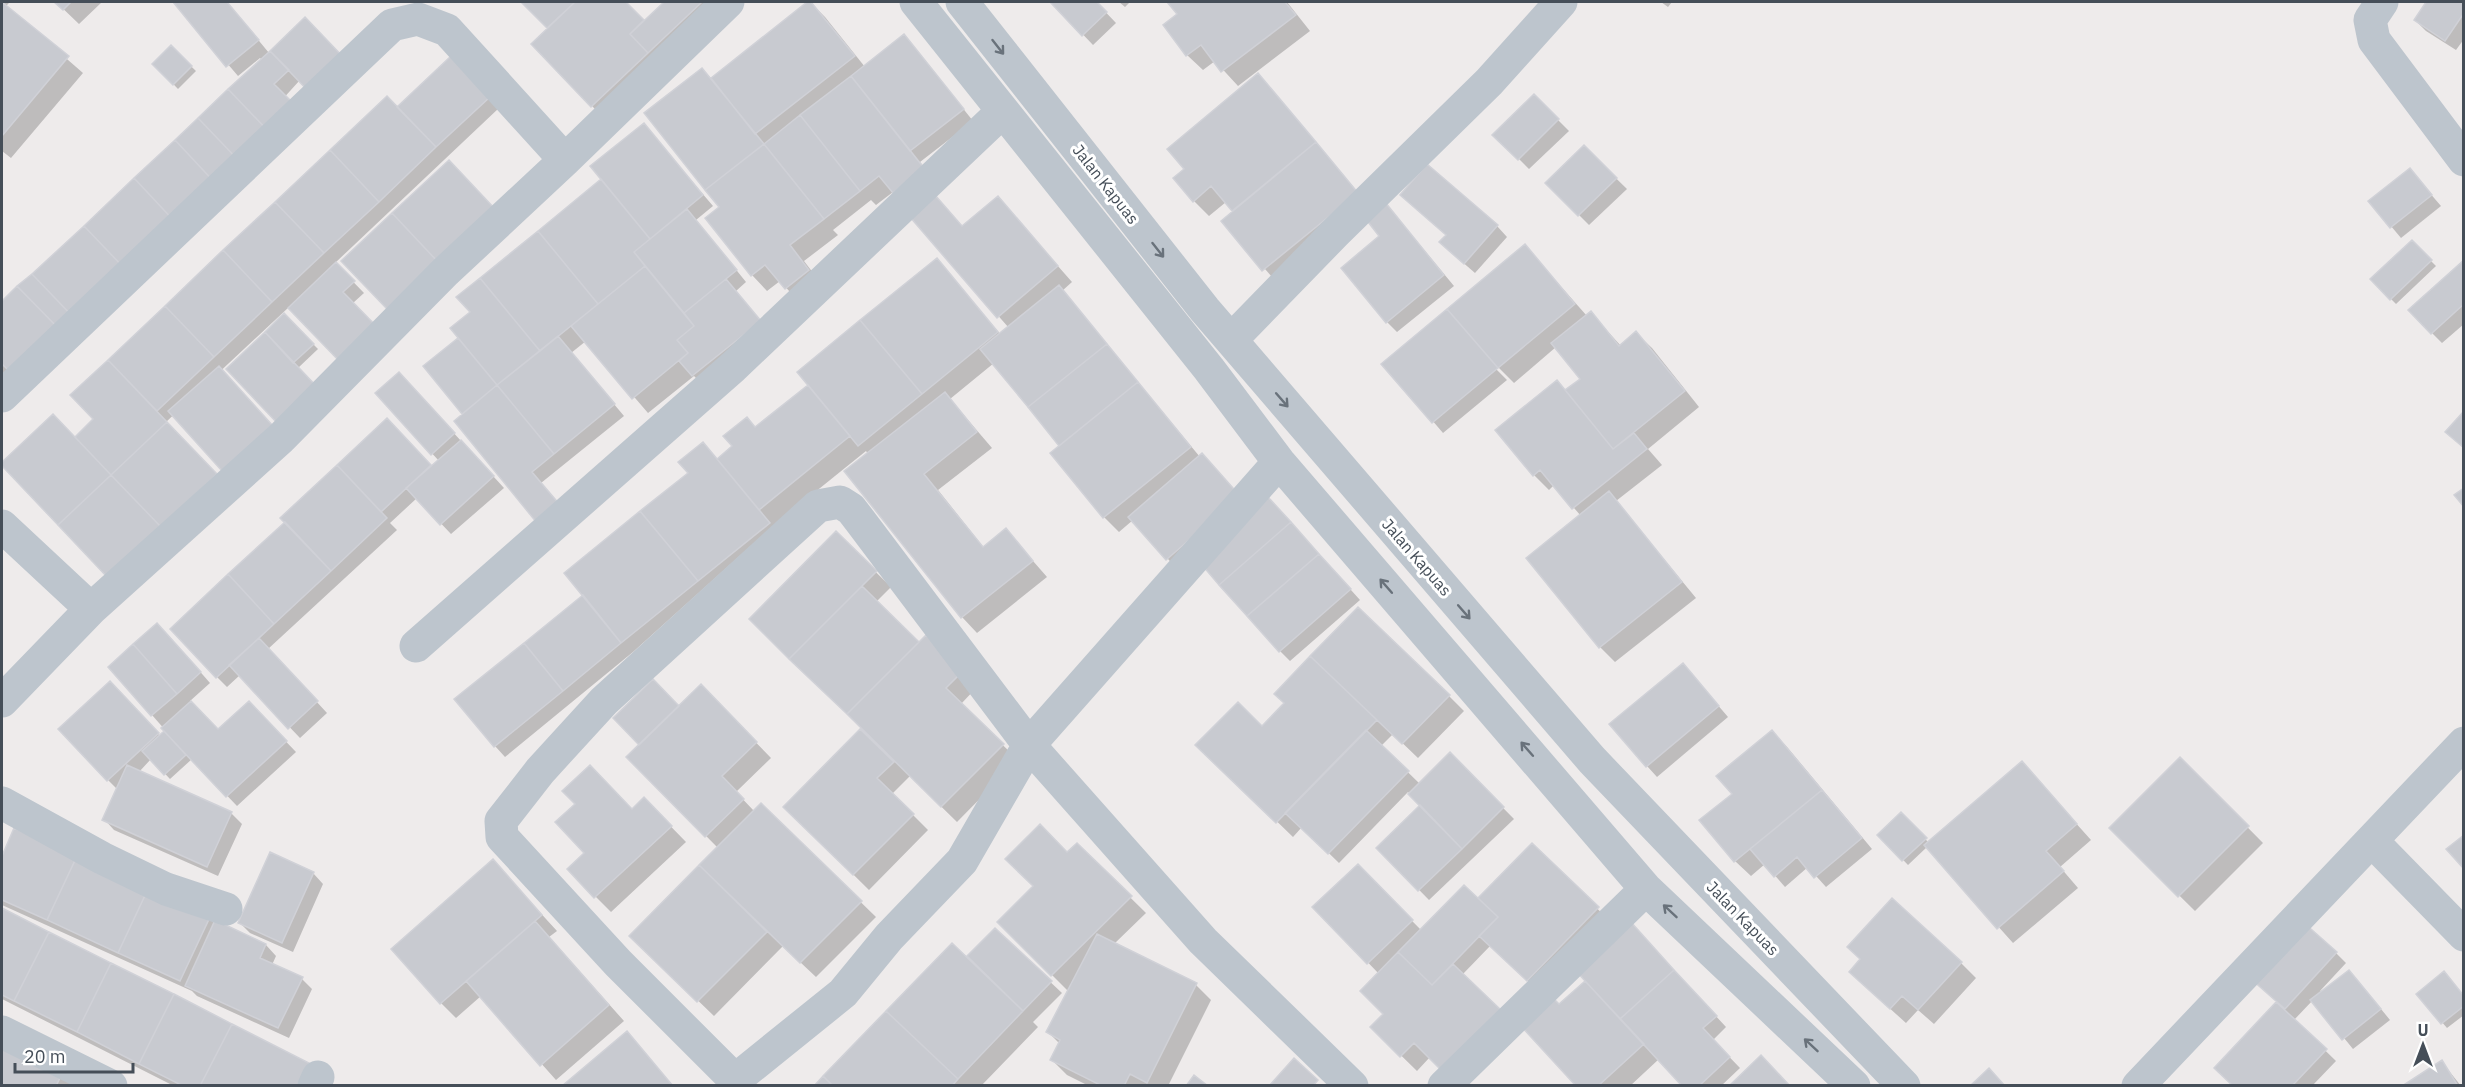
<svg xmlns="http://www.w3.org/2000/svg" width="2465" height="1087" font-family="'IBM Plex Sans',sans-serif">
<rect width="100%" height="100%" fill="#eeebeb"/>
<path fill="#0003" d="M2,2H10L6,6L83,73L11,158L2,151Z
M56,2H102L79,24Z
M175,2H227L269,53L305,19L300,80L2,408V303L262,60L260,58L238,76Z
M523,2H625L645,22L666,2H724L607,121L592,106L549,28Z
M810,2L825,17L865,67L914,47L973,121L920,162L938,184L893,192L876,205L871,200L833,230L838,235L804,261L823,286L801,304L780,281L767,291L752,275L721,207L702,70L712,79Z
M1052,2H1096L1116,23L1093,45Z
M1119,2H1130L1125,7Z
M1169,2H1287L1310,31L1238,86L1215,61L1203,70L1187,55L1179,14Z
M1661,2H1672L1668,7Z
M2428,2H2464V39L2456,50L2426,31L2415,20Z
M171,47L196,71L178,89L154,64Z
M451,59L499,108L335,263L364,293L353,303L354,374L289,307L166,422L120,587L2,464L53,416L76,439L95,420L72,395L387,98L398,109Z
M1258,75L1372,209L1279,285L1223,221L1234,212L1226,202L1209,216L1194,201L1186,169Z
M1534,96L1569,131L1529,169L1495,135Z
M644,125L713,206L696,220L746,282L736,291L770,333L704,386L694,376L648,413L586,341L571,353L624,416L541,483L464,414L425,366L460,338L472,312L603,180Z
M1584,147L1627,189L1589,225L1547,183Z
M2410,170L2441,206L2401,238L2370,201Z
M935,197L963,227L998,198L1072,282L1062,291L1200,457L1212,465L1177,569L1133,520L1119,532L1104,517L1061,446L994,363L950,399L992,448L938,490L984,548L1006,530L1047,577L977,633L962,617L846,471L868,454L866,451L773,526L633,652L505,757L495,746L584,596L690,473L703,444L718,460L810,385L937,260L1000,334L1009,328L912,218Z
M1395,215L1454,286L1397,332L1387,322L1382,237Z
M1497,226L1507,237L1475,273L1452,253Z
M2412,242L2436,266L2396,304L2372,280Z
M1525,246L1587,316L1591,313L1621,346L1636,333L1652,348L1699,407L1648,449L1662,465L1616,501L1696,598L1615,662L1600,647L1581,516L1554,485L1549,490L1534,475L1557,382L1566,391L1582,379L1556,347L1514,383L1498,367H1494L1507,380L1443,433L1384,364Z
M2464,262V324L2442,343L2432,333Z
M284,315L318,349L298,368L228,369Z
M409,384L504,488L451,534L417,498L390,523L397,530L268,649L327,713L300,738L240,675L227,687L217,677L397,431L432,468L439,461L377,393Z
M1278,509L1360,600L1290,661L1280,651Z
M836,533L891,587L876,602L919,644L977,687L961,704L1018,760L957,822L910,776L892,794L928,830L869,890L785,807L862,729L751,619Z
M168,635L210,683L190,701L218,731L249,703L296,752L237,806L192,759L170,779L151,759L139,772L231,813L242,824L218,876L114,830L104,819L118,790L108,780L120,694L160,736L166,731L110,667Z
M1693,676L1728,717L1657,777L1647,766Z
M701,686L771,758L736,792L754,811L761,805L876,917L816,977L783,946L714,1016L631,936L718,848L628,757Z
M1449,696L1464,711L1418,758L1393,734L1381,746L1420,784L1450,754L1514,819L1429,900L1378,848L1422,805L1408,792L1339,863L1302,827L1293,837L1213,760L1262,728Z
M1772,732L1787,747L1872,849L1826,887L1808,867L1785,887L1765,864L1751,876L1735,861L1734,794Z
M2180,759L2263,843L2195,911L2111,828Z
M2022,763L2091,840L2060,867L2078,888L2013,943L1927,847L1908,865L1879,835L1901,814L1929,843Z
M644,799L686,842L611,912L569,870Z
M15,830L209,918L215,924L216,922L266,945L276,956L272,965L302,979L312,989L289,1038L197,996L192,991L2,905V859Z
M1077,845L1146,913L1114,944L1196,985L1211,1000L1168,1086H1089L1067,1075L1052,1060L1060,1044L1048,1032L1069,992L999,922Z
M1532,845L1613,924L1543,995L1491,945L1462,975L1430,1057L1417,1071L1372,1027L1385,1014L1379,974L1315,907L1358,866L1421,930L1498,919Z
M493,861L557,931L549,937L624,1021L556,1080L481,996L456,1018L441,1003Z
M313,873L323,884L293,952L250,933L240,923Z
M2,909L310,1065L316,1086H174L2,999Z
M995,930L1062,993L1033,1022L1038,1027L981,1086H817L989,980L991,978Z
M1640,934L1726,1027L1713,1040L1740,1068L1721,1086H1684L1659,1059L1630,1086H1578L1559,1006Z
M2336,953L2346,963L2320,991L2359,982L2390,1020L2353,1049L2313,1000L2294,1020L2336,1061L2312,1086H2234L2216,1068L2278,1002Z
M1961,963L1976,978L1934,1024L1918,1010L1906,1023L1866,987Z
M2418,994L2464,997V1015L2447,1028Z
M626,1033L673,1086H564Z
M2,1045L83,1086H2Z
M2442,1062L2461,1086H2405Z"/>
<path fill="#c8cad0" stroke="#d0d1d7" stroke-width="1.5" d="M2,2L69,56L2,136Z
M54,2H71L63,10Z
M173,2H227L259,40L226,67Z
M521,2H575L547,28Z
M575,2H626L644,20L630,34L648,53L591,107L531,44Z
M664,2H702L648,53L630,34Z
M807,2H811L855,56L755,134L711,78Z
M1050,2H1097L1107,12L1082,36Z
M1167,2H1285L1296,15L1221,72L1201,45L1186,56L1163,25L1177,14Z
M2426,2H2464V13L2445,41L2414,20Z
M305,17L346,60L311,94L270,51Z
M904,34L964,109L910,151L851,76Z
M171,45L192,66L173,85L152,64Z
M270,51L289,70L274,84L298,108L271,134L228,89Z
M451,56L490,97L436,147L397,107Z
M702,68L764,144L705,190L644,113Z
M1258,73L1316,142L1232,211L1211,186L1193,202L1173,178L1184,169L1167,149Z
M851,76L924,168L893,193L879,176L860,191L800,115Z
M228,89L271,134L240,162L198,118Z
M1534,94L1559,119L1518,160L1492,135Z
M387,96L436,147L379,202L330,150Z
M800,115L860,191L824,219L764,144Z
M198,118L240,162L217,185L175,140Z
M644,123L703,195L650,239L590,166Z
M175,140L217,185L176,223L134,178Z
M1316,142L1358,193L1262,271L1221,221Z
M764,144L824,219L790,245L809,270L785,289L765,265L751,276L705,218L719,207L705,190Z
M1584,145L1617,178L1578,216L1545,183Z
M330,150L379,202L324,253L275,202Z
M449,160L495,209L438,262L392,213Z
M1427,164L1498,225L1464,264L1439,242L1446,235L1400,195Z
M2410,168L2432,195L2390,228L2368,201Z
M134,178L176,223L126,270L84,226Z
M601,179L650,239L634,252L645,266L598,304L538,231Z
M935,195L962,226L998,196L1058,266L997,318L910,217Z
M275,202L324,253L272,302L223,250Z
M1385,202L1444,275L1386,323L1341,268L1379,236L1365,218Z
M687,209L737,270L684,313L634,252Z
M392,213L438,262L387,309L341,261Z
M84,226L126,270L75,319L32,274Z
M538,231L598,304L540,351L480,278Z
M2412,240L2432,260L2390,300L2370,279Z
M1525,244L1575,304L1498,368L1447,309Z
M223,250L272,302L214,357L165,306Z
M937,258L998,332L922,394L860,320Z
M2464,260V304L2431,334L2408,310Z
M336,262L355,281L343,292L380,330L343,365L288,308Z
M645,266L694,326L677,340L688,353L632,399L571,326Z
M32,274L75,319L61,331L17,286Z
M480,278L540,351L497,385L450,328L470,312L456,297Z
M726,279L761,321L692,376L679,361L688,353L677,340L694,326L684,313Z
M1059,285L1107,344L1028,407L980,349Z
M17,286L61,331L14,376L2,364V301Z
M165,306L214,357L157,411L108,360Z
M1447,309L1498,368L1432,423L1381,364Z
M1591,311L1619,346L1636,331L1685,391L1613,449L1565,390L1580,379L1551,343Z
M284,313L314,344L293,363L265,332Z
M860,320L922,394L858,446L797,372Z
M265,332L319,389L280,426L226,369Z
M558,336L615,404L554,454L497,385Z
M458,338L497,385L462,414L423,366Z
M1107,344L1138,382L1059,446L1028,407Z
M108,360L167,422L111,475L75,437L93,419L70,395Z
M219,366L273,426L222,471L168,411Z
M399,372L455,433L431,455L375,393Z
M1557,380L1613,449L1634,433L1647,449L1572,509L1540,470L1533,476L1495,430Z
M1138,382L1191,447L1103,518L1050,453Z
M497,385L554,454L532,472L560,505L537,523L454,421Z
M808,385L850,436L759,510L717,459L732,446L723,436L747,417L755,427Z
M945,392L977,432L924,474L983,547L1006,528L1033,561L961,618L844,471Z
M2464,411V448L2445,432Z
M53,414L111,475L58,525L2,466V462Z
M387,418L431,465L381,512L337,465Z
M167,422L217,474L161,527L111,475Z
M461,440L494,476L440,525L406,488Z
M703,442L770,523L698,581L640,511L688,473L678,462Z
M1202,453L1240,496L1166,560L1128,517Z
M337,465L387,518L331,571L280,518Z
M111,475L161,527L108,578L58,525Z
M2464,488V507L2454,495Z
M1609,491L1682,582L1599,648L1526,558Z
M1268,497L1291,522L1219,585L1197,559Z
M640,511L698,581L621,643L564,573Z
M285,522L331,571L274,624L228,574Z
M1291,522L1319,554L1247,616L1219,585Z
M836,531L877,571L789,659L749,619Z
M1319,554L1351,589L1279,652L1247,616Z
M228,574L274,624L216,678L170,629Z
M862,586L919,642L847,714L789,659Z
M583,595L621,643L563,691L524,643Z
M1358,607L1450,695L1402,744L1310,656Z
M157,623L201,672L177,694L133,644Z
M926,635L963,671L946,688L1004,744L941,807L847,714Z
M259,638L318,701L288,729L229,665Z
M524,643L563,691L494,747L454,699Z
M133,644L177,694L151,716L108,667Z
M1310,656L1377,720L1276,823L1195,745L1238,702L1262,726L1284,703L1274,694Z
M1683,663L1719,706L1646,767L1609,724Z
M653,679L679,706L639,745L613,718Z
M110,681L159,733L107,781L58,729Z
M701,684L757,742L722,776L744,799L705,837L626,757Z
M191,701L218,729L249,701L287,741L226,797L161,728Z
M860,729L894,762L877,778L914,814L853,875L783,807Z
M1366,730L1409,771L1328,854L1285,813Z
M1772,730L1822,790L1734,862L1699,820L1732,794L1716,776Z
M164,731L186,755L164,775L142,751Z
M1450,752L1504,807L1462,849L1408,794Z
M2180,757L2249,826L2178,897L2109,828Z
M2022,761L2077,824L2046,851L2064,871L1997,929L1924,845Z
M127,765L232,812L207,867L102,820Z
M590,765L632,809L644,797L672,826L594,898L567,869L584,853L555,822L575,804L562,791Z
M1822,790L1862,838L1814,878L1797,857L1774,877L1750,849Z
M761,803L862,901L800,963L699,865Z
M1420,805L1462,849L1418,891L1376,848Z
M1901,812L1927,838L1902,861L1877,835Z
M1040,824L1067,852L1077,843L1132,896L1051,976L997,922L1033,886L1005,859Z
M14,828L77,856L47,920L2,900V856Z
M2464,835V869L2446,849Z
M1532,843L1599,907L1527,981L1479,936L1498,917L1478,898Z
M270,852L314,872L282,943L238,923Z
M77,856L148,889L118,953L47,920Z
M493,859L542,915L440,1004L391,949Z
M1358,864L1413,920L1367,964L1312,907Z
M699,865L767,932L697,1002L629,936Z
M1464,885L1498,917L1432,985L1398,952Z
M148,889L210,917L180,981L118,953Z
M1892,898L1962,962L1918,1010L1902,996L1890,1009L1849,972L1860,959L1847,947Z
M2,908L49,932L14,1001L2,995Z
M215,920L266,944L260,958L303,977L278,1028L185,986Z
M535,921L609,1005L540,1066L466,981Z
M1630,921L1674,970L1620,1019L1576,971Z
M2303,922L2337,952L2285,1009L2251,979Z
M995,928L1052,981L1023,1011L967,956Z
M49,932L111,963L77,1032L14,1001Z
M1097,934L1197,983L1147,1083L1130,1074L1124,1086H1102L1050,1060L1060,1040L1046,1032Z
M952,943L1023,1011L958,1079L886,1011Z
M1398,952L1432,985L1453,964L1502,1011L1443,1072L1414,1043L1400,1057L1370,1027L1383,1014L1360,991Z
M111,963L174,994L139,1064L77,1032Z
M1674,970L1717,1016L1703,1028L1730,1057L1699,1086H1682L1620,1019Z
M2349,970L2381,1009L2342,1040L2310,1000Z
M2444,971L2464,996V1006L2441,1024L2416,994Z
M1585,981L1644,1044L1598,1086H1576L1519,1024L1550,995L1559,1004Z
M174,994L232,1024L200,1086H183L139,1064Z
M2276,1002L2327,1049L2292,1086H2233L2214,1068Z
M886,1011L958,1079L952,1086H833L823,1076Z
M232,1024L311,1064L300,1086H200Z
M627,1031L673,1086H562Z
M2,1044L62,1074L56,1086H2Z
M1761,1055L1790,1086H1729Z
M1294,1058L1318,1080L1313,1086H1269Z
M2442,1060L2458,1086H2402Z
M1989,1068L2005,1086H1970Z
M1194,1075L1208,1086H1186Z
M823,1076L833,1086H814Z"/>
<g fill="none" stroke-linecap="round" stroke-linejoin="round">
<path stroke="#bdc5cd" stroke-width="33" d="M916,2L1209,369L1279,462L1646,889L1854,1086
M962,2L1205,310L1592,760L1904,1086
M2382,2L2370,20L2374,40L2464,160
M1231,340L1335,233L1489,82L1561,2
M2,396L392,25L418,19L447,30L565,160
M2,526L91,609
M416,646L733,367L1002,112
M2,701L91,609L281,438L445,272L565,160L728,2
M2,803L102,858L166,889L226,909
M2372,841L2464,935
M2,1032L111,1086
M735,1080L618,963L502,837L501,821L540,771L604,701L818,506L840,502L851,509L861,522L1029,745L1203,941L1352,1086
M314,1086L318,1077
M733,1086L735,1080L843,993L889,937L962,861L1029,745L1279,462
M1444,1086L1646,889
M2138,1086L2464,743"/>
</g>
<defs><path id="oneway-shaft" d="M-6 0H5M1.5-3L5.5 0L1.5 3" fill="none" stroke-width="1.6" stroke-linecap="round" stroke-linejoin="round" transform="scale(1.5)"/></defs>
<g stroke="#69727b">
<use href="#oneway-shaft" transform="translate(998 47) rotate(52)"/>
<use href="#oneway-shaft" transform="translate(1158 250) rotate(52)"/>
<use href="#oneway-shaft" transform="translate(1282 400) rotate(49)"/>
<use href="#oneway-shaft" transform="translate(1386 586) rotate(-131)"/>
<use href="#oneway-shaft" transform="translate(1464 612) rotate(49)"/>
<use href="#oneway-shaft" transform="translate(1527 749) rotate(-131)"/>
<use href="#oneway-shaft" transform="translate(1670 911) rotate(-137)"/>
<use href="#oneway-shaft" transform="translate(1811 1045) rotate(-137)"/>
</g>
<g text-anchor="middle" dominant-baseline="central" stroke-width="6" stroke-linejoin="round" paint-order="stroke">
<g font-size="16" fill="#454e58" stroke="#fff">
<text transform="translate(1106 184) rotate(52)">Jalan Kapuas</text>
<text transform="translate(1417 557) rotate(49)">Jalan Kapuas</text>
<text transform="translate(1743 918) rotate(46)">Jalan Kapuas</text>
</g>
</g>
<rect width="2465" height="1087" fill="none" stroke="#454e58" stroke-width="6"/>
<g transform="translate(2423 1045)" stroke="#ffffff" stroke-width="4.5" paint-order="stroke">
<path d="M0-4.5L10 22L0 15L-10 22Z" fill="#454e58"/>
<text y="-9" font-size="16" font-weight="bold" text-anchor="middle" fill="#454e58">U</text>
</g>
<path d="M15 1063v9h118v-9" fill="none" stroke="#454e58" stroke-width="3"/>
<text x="24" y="1063" font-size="18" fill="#454e58" stroke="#ffffff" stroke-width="4.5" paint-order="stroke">20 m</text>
</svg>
